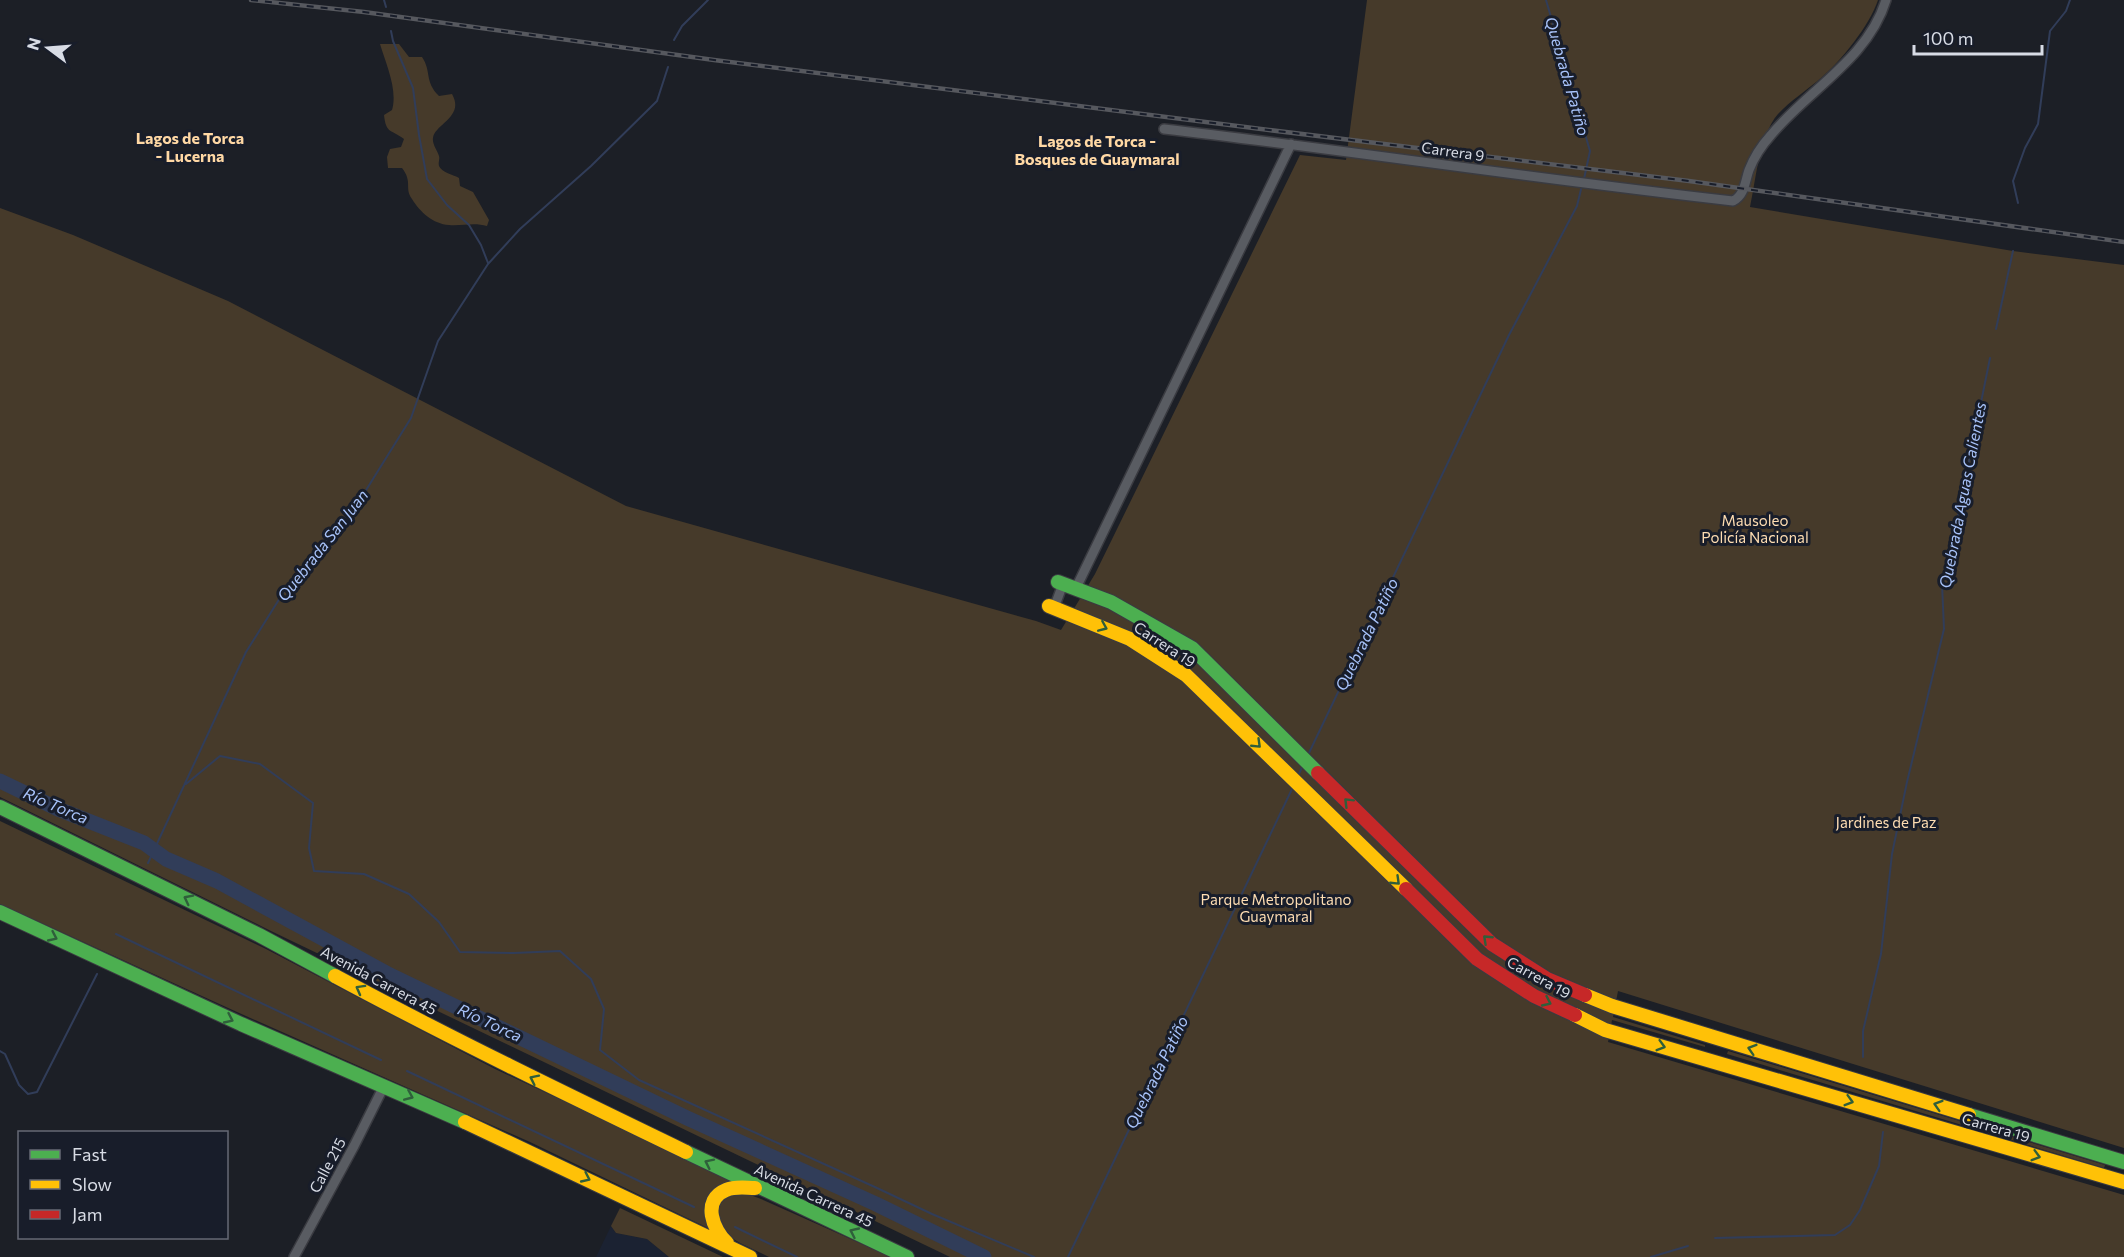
<svg xmlns="http://www.w3.org/2000/svg" width="2124" height="1257" font-family="Commissioner,sans-serif">
<rect width="100%" height="100%" fill="#1c1f26"/>
<path fill="#1b2232" d="M611,1226L616,1233L647,1239L669,1257H596Z"/>
<path fill="#463a2a" d="M1367,0H1878C1870,25 1841,61 1821,78C1807,90 1790,101 1778,114C1759,136 1756,180 1750,207L2013,251L2124,265V1148L1618,991L1613,1017L1705,1045V1047L1612,1020L1608,1042L2124,1195V1257H950L271,931L0,797V208L73,235L228,301L626,506L1036,621L1061,630L1095,574L1300,155L1346,160Z
M380,44H399L409,57H422C432,72 424,81 439,96L452,94C465,117 435,124 433,138C432,144 437,150 439,156C440,159 438,162 439,166C441,172 454,175 459,178L460,186L473,192L489,220L487,226C474,222 463,226 449,225C433,224 420,212 412,199C404,188 413,182 402,168H388L387,157L390,149L401,147L404,139C391,129 386,134 384,115L392,110C398,90 386,64 380,44Z
M0,821L266,949L495,1069L736,1181L721,1187L710,1229L530,1142L237,1012L0,904Z
M1728,1051L2105,1165L2104,1168L1727,1054Z
M745,1193L761,1199L891,1257H769L740,1243L722,1232L716,1206L722,1197Z
M620,1208L723,1257H669L647,1239L616,1233L611,1226Z"/>
<g fill="none" stroke-linecap="round" stroke-linejoin="round">
<path stroke="#313d59" stroke-width="2" d="M384,0L386,7
M1546,0L1590,151L1584,179
M391,31L393,41L413,88L419,135L427,179L447,205L469,225L481,245L488,263
M674,40L682,26L708,0
M2018,203L2013,181L2025,148L2038,124L2050,31L2066,11L2070,0
M1996,329L2013,251
M1308,755L1509,335L1577,206L1582,185
M1298,776L1303,765
M186,784L220,756L260,764L313,803L309,848L314,871L364,874L409,894L439,922L460,952L514,953L560,951L591,979L604,1009L600,1050L639,1080L877,1188L932,1214L1034,1257
M148,863L246,652L290,582L358,503L411,418L438,341L488,264L520,229L591,166L657,101L668,67
M116,934L381,1060
M0,1051L5,1054L19,1085L28,1094L37,1092L97,974
M1863,1057V1031L1881,954L1892,854L1907,782L1944,629L1942,584L1956,526L1990,358
M407,1071L694,1207
M735,1227L797,1257
M1715,1238L1835,1235L1850,1225L1860,1210L1879,1166L1883,1132
M1068,1257L1293,787
M1651,1257L1688,1246"/>
<path stroke="#313d59" stroke-width="15" d="M0,781L58,809L144,843L166,859L217,881L390,975L687,1118L876,1204L984,1257"/>
<defs>
<path id="street" d="M1164,129C1354,151 1543,180 1733,201C1745,195 1745,181 1749,170C1754,157 1762,145 1771,135C1808,90 1868,59 1886,0
M1076,588L1291,144
M1054,608L1063,584
M294,1257L354,1146L384,1086"/>
<path id="fast" d="M1058,582L1111,602L1192,648L1318,773
M0,807L259,935L335,976
M0,912L241,1024L465,1122
M1969,1115L2124,1162
M686,1152L907,1257"/>
<path id="slow" d="M1049,606L1130,639L1186,675L1406,889
M335,976C450,1038 568,1095 686,1152
M1585,995L1612,1006L1969,1115
M1575,1015L1605,1030L2124,1182
M465,1122L750,1257
M727,1243C713,1230 701,1200 726,1190C735,1186 746,1188 755,1188"/>
<path id="jam" d="M1318,773L1492,944L1547,979L1585,995
M1406,889L1477,959L1534,996L1575,1015"/>
</defs>
<use href="#street" stroke="#3a3b41" stroke-width="12"/>
<use href="#fast" stroke="#3a3b41" stroke-width="16"/>
<use href="#slow" stroke="#3a3b41" stroke-width="16"/>
<use href="#jam" stroke="#3a3b41" stroke-width="16"/>
<use href="#street" stroke="#595c62" stroke-width="9"/>
<use href="#fast" stroke="#4caf50" stroke-width="14"/>
<use href="#slow" stroke="#ffc107" stroke-width="14"/>
<use href="#jam" stroke="#c62828" stroke-width="14"/>
<defs>
<path id="rail" d="M251,0L364,12L714,60L1269,130L1689,181L2124,242"/>
</defs>
<use href="#rail" stroke="#56585e" stroke-width="4.5"/>
<use href="#rail" stroke="#181d2a" stroke-width="2" stroke-dasharray="7" stroke-linecap="butt"/>
</g>
<defs><path id="oneway-chevron" d="M-2-3.5L2.5 0L-2 3.5" fill="none" stroke-width="1.6" stroke-linecap="round" stroke-linejoin="round" transform="scale(1.5)"/></defs>
<g stroke="#2f5f3b">
<use href="#oneway-chevron" transform="translate(1103 627) rotate(23)"/>
<use href="#oneway-chevron" transform="translate(1257 744) rotate(44)"/>
<use href="#oneway-chevron" transform="translate(1348 802) rotate(-135)"/>
<use href="#oneway-chevron" transform="translate(1396 881) rotate(44)"/>
<use href="#oneway-chevron" transform="translate(188 899) rotate(-153)"/>
<use href="#oneway-chevron" transform="translate(53 937) rotate(25)"/>
<use href="#oneway-chevron" transform="translate(1487 939) rotate(-137)"/>
<use href="#oneway-chevron" transform="translate(360 989) rotate(-151)"/>
<use href="#oneway-chevron" transform="translate(1547 1002) rotate(25)"/>
<use href="#oneway-chevron" transform="translate(229 1019) rotate(25)"/>
<use href="#oneway-chevron" transform="translate(1661 1046) rotate(16)"/>
<use href="#oneway-chevron" transform="translate(1752 1049) rotate(-163)"/>
<use href="#oneway-chevron" transform="translate(534 1079) rotate(-154)"/>
<use href="#oneway-chevron" transform="translate(409 1096) rotate(23)"/>
<use href="#oneway-chevron" transform="translate(1849 1101) rotate(16)"/>
<use href="#oneway-chevron" transform="translate(1938 1105) rotate(-163)"/>
<use href="#oneway-chevron" transform="translate(2036 1156) rotate(16)"/>
<use href="#oneway-chevron" transform="translate(709 1163) rotate(-154)"/>
<use href="#oneway-chevron" transform="translate(586 1178) rotate(25)"/>
<use href="#oneway-chevron" transform="translate(854 1232) rotate(-155)"/>
</g>
<g text-anchor="middle" dominant-baseline="central" stroke-width="6" stroke-linejoin="round" paint-order="stroke">
<g font-size="15" fill="#d8dce5" stroke="#181d2a">
<text transform="translate(1453 151) rotate(8)">Carrera 9</text>
<text transform="translate(1165 644) rotate(33)">Carrera 19</text>
<text transform="translate(1539 977) rotate(29)">Carrera 19</text>
<text transform="translate(379 980) rotate(28)">Avenida Carrera 45</text>
<text transform="translate(1996 1127) rotate(16)">Carrera 19</text>
<text transform="translate(327 1165) rotate(-62)">Calle 215</text>
<text transform="translate(814 1195) rotate(25)">Avenida Carrera 45</text>
</g>
<g font-size="15" fill="#feddb2" stroke="#181d2a">
<text x="1755" y="520">Mausoleo<tspan x="1755" dy="17">Policía Nacional</tspan></text>
<text x="1886" y="822">Jardines de Paz</text>
<text x="1276" y="899">Parque Metropolitano<tspan x="1276" dy="17">Guaymaral</tspan></text>
</g>
<g font-size="16" font-style="italic" fill="#a8c3fa" stroke="#181d2a">
<text transform="translate(1568 76) rotate(74)">Quebrada Patiño</text>
<text transform="translate(1962 495) rotate(-79)">Quebrada Aguas Calientes</text>
<text transform="translate(322 545) rotate(-52)">Quebrada San Juan</text>
<text transform="translate(1366 634) rotate(-64)">Quebrada Patiño</text>
<text transform="translate(56 805) rotate(23)">Río Torca</text>
<text transform="translate(490 1022) rotate(25)">Río Torca</text>
<text transform="translate(1156 1072) rotate(-64)">Quebrada Patiño</text>
</g>
<g font-size="16" font-weight="bold" fill="#ffd8a4" stroke="#181d2a">
<text x="190" y="137">Lagos de Torca<tspan x="190" dy="18">- Lucerna</tspan></text>
<text x="1097" y="140">Lagos de Torca -<tspan x="1097" dy="18">Bosques de Guaymaral</tspan></text>
</g>
</g>
<rect x="18" y="1131" width="210" height="108" fill="#181d2a" stroke="#656975" stroke-width="1.5"/>
<rect x="30" y="1150" width="30" height="9" fill="#4caf50" stroke="#656975" stroke-width="1.5"/>
<text x="72" y="1161" font-size="18" fill="#d8dce5">Fast</text>
<rect x="30" y="1180" width="30" height="9" fill="#ffc107" stroke="#656975" stroke-width="1.5"/>
<text x="72" y="1191" font-size="18" fill="#d8dce5">Slow</text>
<rect x="30" y="1210" width="30" height="9" fill="#c62828" stroke="#656975" stroke-width="1.5"/>
<text x="72" y="1221" font-size="18" fill="#d8dce5">Jam</text>
<g transform="translate(48 48) rotate(286)" stroke="#181d2a" stroke-width="4.5" paint-order="stroke">
<path d="M0-4.5L10 22L0 15L-10 22Z" fill="#d8dce5"/>
<text y="-9" font-size="16" font-weight="bold" text-anchor="middle" fill="#d8dce5">N</text>
</g>
<path d="M1914 45v9h128v-9" fill="none" stroke="#d8dce5" stroke-width="3"/>
<text x="1923" y="45" font-size="18" fill="#d8dce5" stroke="#181d2a" stroke-width="4.5" paint-order="stroke">100 m</text>
</svg>
